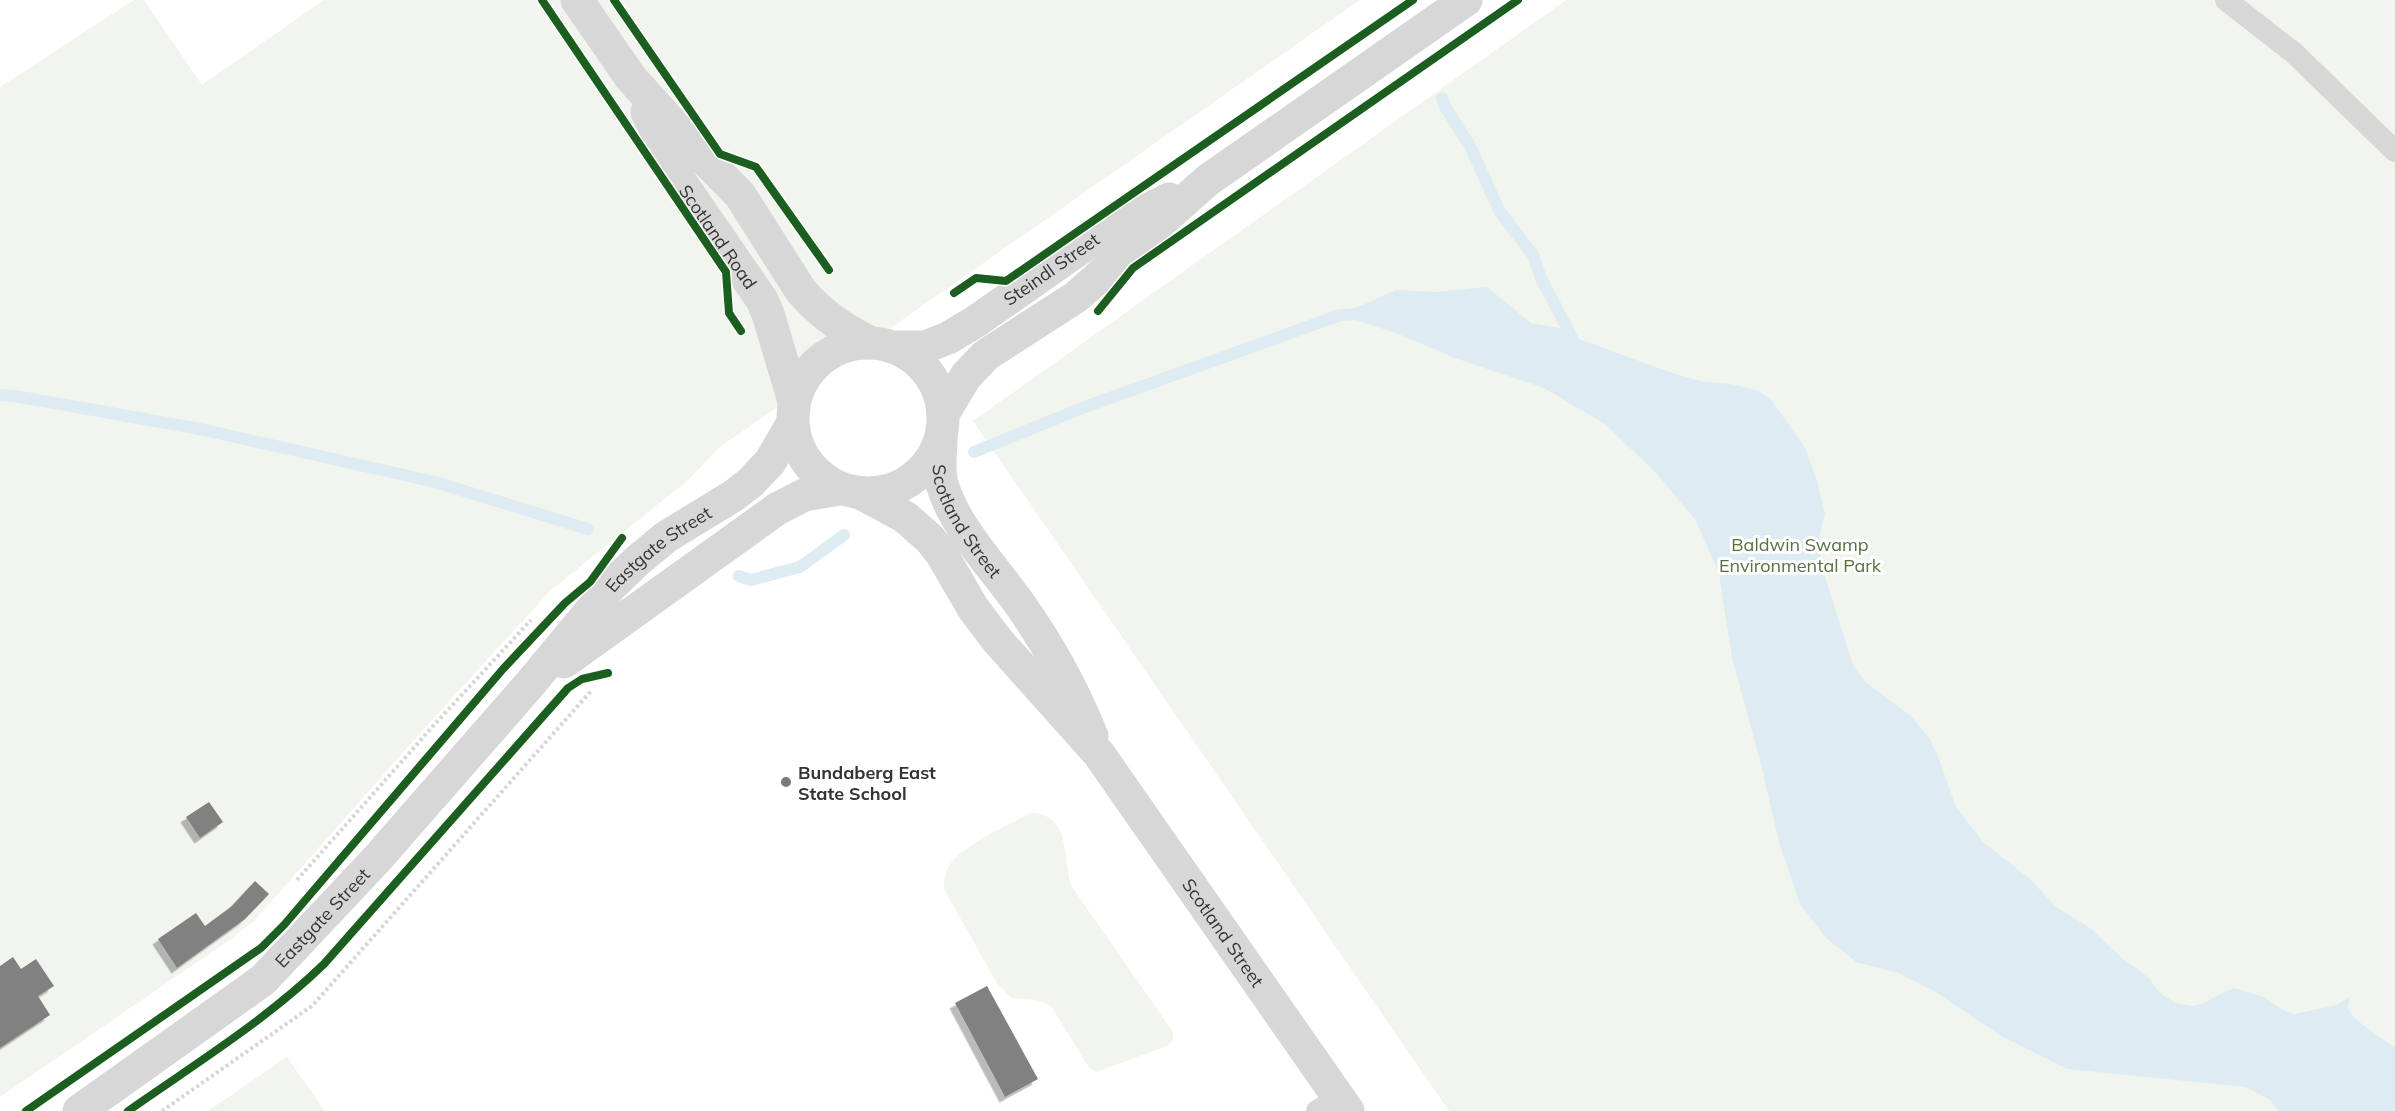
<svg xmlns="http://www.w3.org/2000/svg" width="2395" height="1111" font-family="Mulish,sans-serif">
<defs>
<filter id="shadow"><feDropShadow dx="-5.5" dy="5.5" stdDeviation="0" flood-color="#0004"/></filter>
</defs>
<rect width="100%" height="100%" fill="#fff"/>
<path fill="#f1f5ed" d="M134,0H144L202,85L324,0H1360L720,447L687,481L551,590L412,742L254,921L228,941L0,1097V87Z
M1566,0H2395V1111H1449L973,421Z
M1030,813C1072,813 1062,859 1072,887L1173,1032V1040L1167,1046L1096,1072L1088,1066L1051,1006L1036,1000L1011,998L996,982L944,889C944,880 945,871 951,863C965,844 1009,825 1030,813Z
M287,1057L325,1111H208Z"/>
<path fill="#ddebf3" d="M1487,287L1531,323L1559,328L1576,338L1675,374L1705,382L1731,384L1759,391L1772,401L1805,448L1816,478L1825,513L1820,535L1821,564L1853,665L1865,682L1911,716L1930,739L1939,759L1956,807L1984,843L2029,878L2055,906L2090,928L2122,958L2149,978L2160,993L2176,1003L2191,1006L2202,1004L2222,993L2234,988L2264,997L2283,1010L2294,1014L2337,1005L2350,996L2348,1008L2354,1018L2395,1048V1111H2279L2270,1100L2246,1087L2067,1069L2001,1036L1934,991L1898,973L1856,962L1826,938L1800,904L1779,842L1761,764L1732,658L1719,573L1695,519L1655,472L1605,424L1544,388L1455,358L1396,333L1340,315L1396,290L1435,292Z"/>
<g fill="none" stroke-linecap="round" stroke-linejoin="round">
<path stroke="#ddebf3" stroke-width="12" d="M1442,98L1445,107L1470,146L1500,212L1533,255L1541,278L1578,349
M0,395L15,396L200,429L435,482L588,529
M974,452L1085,407L1340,315L1356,314
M739,576L751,580L800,567L844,535"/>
</g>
<path fill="#818181" filter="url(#shadow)" d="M209,802L223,822L200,838L186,817Z
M255,881L269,894L245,919L177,968L158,939L196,913L205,926L232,906Z
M13,957L21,969L36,959L54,986L38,996L50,1015L0,1048V966Z
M987,986L1038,1079L1005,1097L955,1003Z"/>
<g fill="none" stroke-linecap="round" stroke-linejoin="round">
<path stroke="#d6d6d6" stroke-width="4" stroke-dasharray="3 3" stroke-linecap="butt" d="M297,880L434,725L531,620
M162,1111L312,1006L591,691"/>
<path stroke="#d7d7d7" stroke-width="22" d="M2226,0L2294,53L2395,151
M1317,1111L1339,1097"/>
<g stroke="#d7d7d7" stroke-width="33">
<path id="s1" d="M892,347H925L948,338L975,322L1105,231L1169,199"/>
<path d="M943,414L966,376L986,355L1076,297L1208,180L1466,0"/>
</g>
<g stroke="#d7d7d7" stroke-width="33">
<path d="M577,0L631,78L696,150L740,195L801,291C822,315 842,328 869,342"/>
<path id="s2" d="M647,112L682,184L762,300L768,314L794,401"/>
<circle cx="868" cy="418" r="75"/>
<path id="s3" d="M941,438C941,452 938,470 942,484C954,526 994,568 1019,603C1049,645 1073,689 1092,736"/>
<path id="s4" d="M862,494L905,517L930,539L941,553L973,608L997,640L1099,754L1348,1111"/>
<path d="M564,662L777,509L804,495L839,489"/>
<path id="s5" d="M79,1111L263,980L376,860L530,684L612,585L637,561L666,537L733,496L750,483L770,462L792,424"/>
</g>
<defs>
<path id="cycleway" d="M542,0L726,272L729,313L741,331
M614,0L720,154L756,167L829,270
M954,293L976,278L1006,281L1413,0
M1098,311L1133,268L1518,0
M26,1111L261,948L284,925L503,669L565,603L590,582L622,538
M128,1111C195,1064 265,1021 324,964L568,688L582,679L608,673"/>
</defs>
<use href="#cycleway" stroke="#fff" stroke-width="11"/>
<use href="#cycleway" stroke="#1b5e20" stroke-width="8"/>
</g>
<circle fill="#7a7a7a" stroke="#fff" stroke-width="2" cx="786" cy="782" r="6"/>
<g text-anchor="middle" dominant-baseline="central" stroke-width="6" stroke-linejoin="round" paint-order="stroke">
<g font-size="18" fill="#333" stroke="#fff">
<text stroke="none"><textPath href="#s2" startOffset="144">Scotland Road</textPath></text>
<text stroke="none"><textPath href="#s1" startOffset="182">Steindl Street</textPath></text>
<text stroke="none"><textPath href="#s3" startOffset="90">Scotland Street</textPath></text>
<text stroke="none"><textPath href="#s5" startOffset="812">Eastgate Street</textPath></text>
<text stroke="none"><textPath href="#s5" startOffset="312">Eastgate Street</textPath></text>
<text stroke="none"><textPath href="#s4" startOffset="574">Scotland Street</textPath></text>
</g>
<g font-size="18" fill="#56703f" stroke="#fff">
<text x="1800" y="544">Baldwin Swamp<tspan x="1800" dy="21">Environmental Park</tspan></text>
</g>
<g font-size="18" font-weight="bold" fill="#333" stroke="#fff" text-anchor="start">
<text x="798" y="772">Bundaberg East<tspan x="798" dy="21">State School</tspan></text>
</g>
</g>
</svg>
